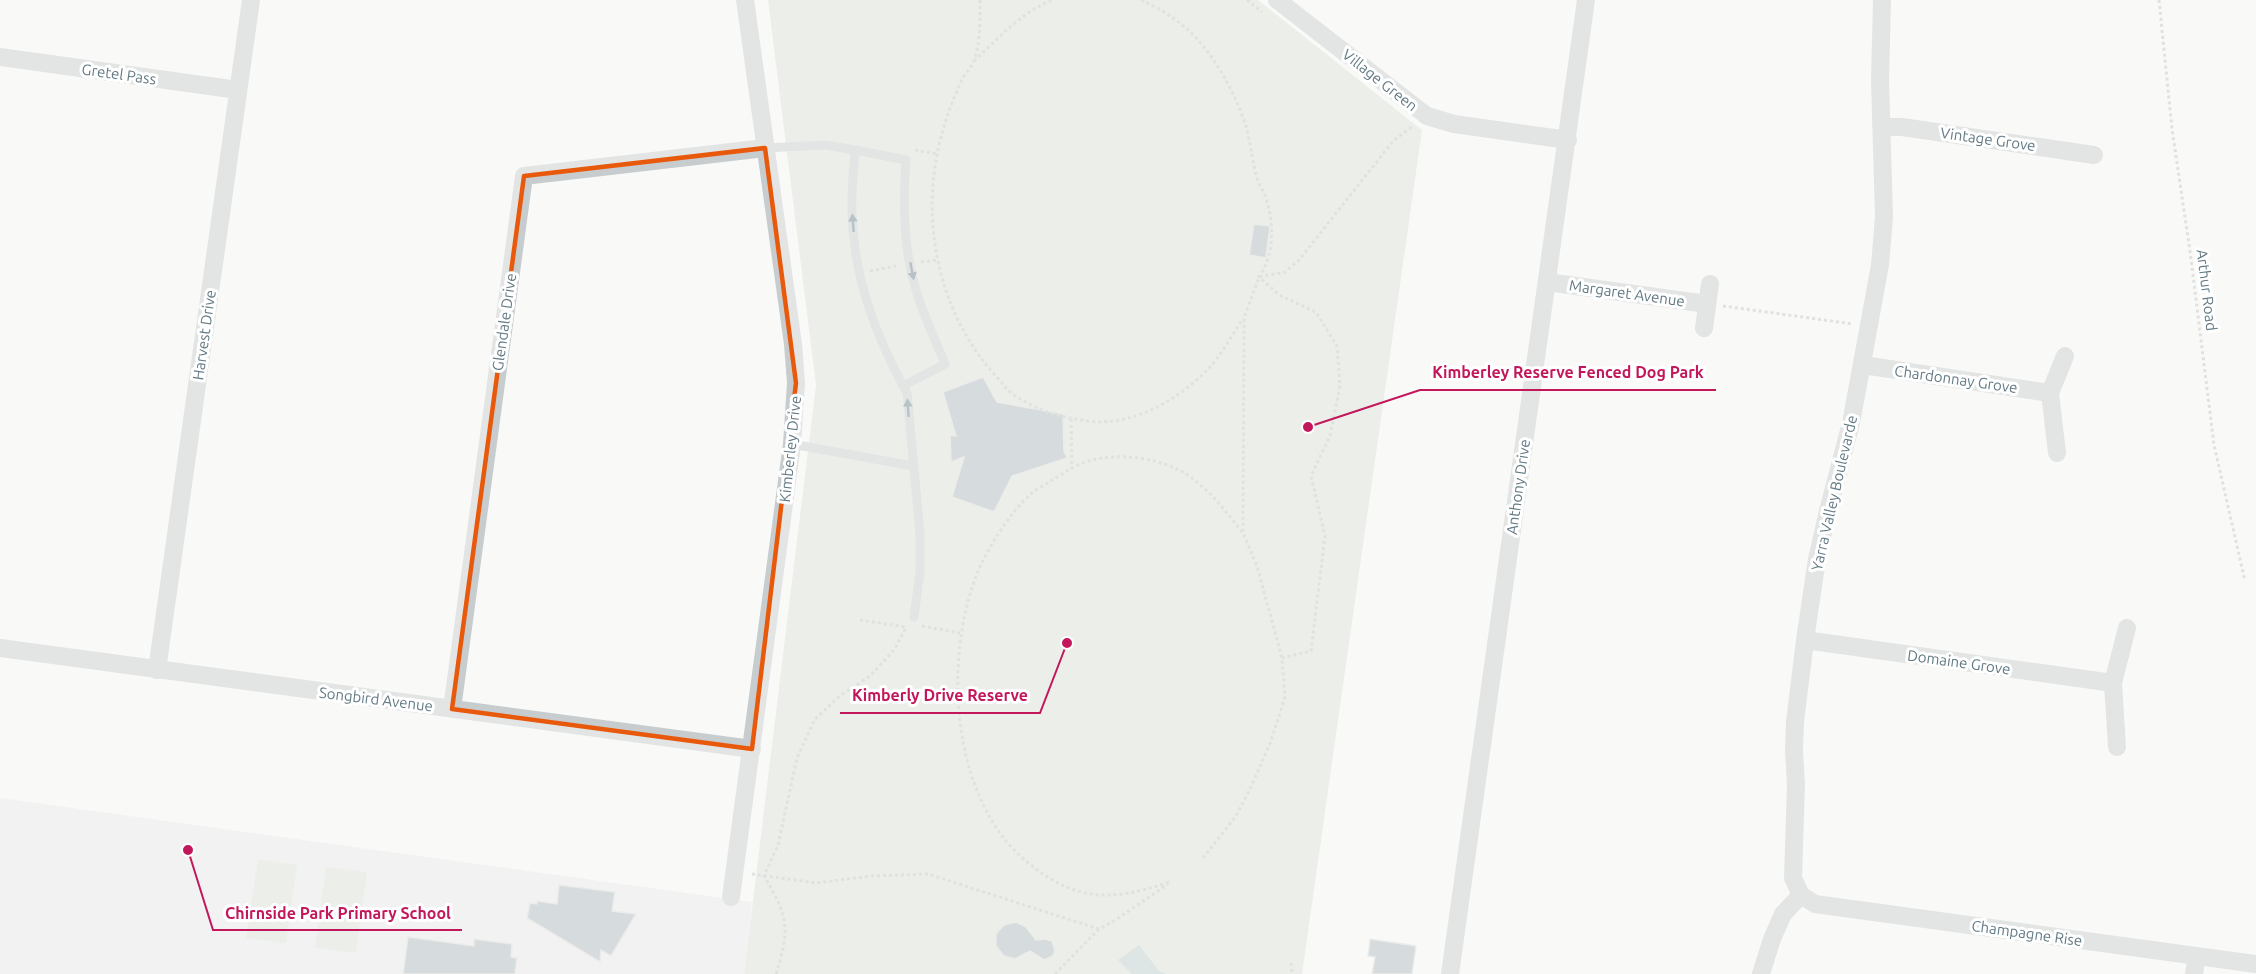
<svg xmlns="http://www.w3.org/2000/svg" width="2256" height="974" font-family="Ubuntu,sans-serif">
<rect width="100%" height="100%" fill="#f9f9f7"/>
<path fill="#e7e9e8" d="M0,798L752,902L744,974H0Z"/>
<path fill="#dce2d7" d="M768,0H1258L1422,130L1302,974H744L816,385Z
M258,859L297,865L286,943L246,938Z
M326,867L367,872L356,953L315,948Z"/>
<path fill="#bcccce" d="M1139,945L1159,971L1167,974H1132L1118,960Z"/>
<path fill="#aab7bc" stroke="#dbdbd9" stroke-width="1.5" d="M1254,224L1270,226L1266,258L1249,255Z
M983,377L997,402L1063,414L1064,451L1067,458L1012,476L994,512L952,497L964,457L951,462L950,435L956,436L943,392Z
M559,885L615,892L612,911L636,914L611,956L601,950L600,962L527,918L530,903L537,904V901L557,904Z
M1016,922L1026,927L1036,940L1045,939L1052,941L1055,950L1053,956L1044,960L1030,951L1015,959L1004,956L996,946V934L1004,925Z
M408,937L474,946V939L512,944L511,957L517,958L515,974H403Z
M1370,939L1416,946L1412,974H1372L1375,957L1368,956Z"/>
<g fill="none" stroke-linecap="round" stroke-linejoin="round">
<path stroke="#c0c4c5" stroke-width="3" stroke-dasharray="3 3" stroke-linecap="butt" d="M980,0C980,21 981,43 973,63C970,69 964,75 961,82C951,104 941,131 937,155C922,231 942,317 995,375C1000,380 1004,387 1010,392C1031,408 1055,416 1081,420C1129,429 1176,402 1209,368C1222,354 1232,335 1243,319
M1141,0C1153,6 1166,12 1177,21C1209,44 1232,86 1245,123C1251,142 1252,162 1258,181C1260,187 1264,192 1266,198C1274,225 1275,253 1259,277L1279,295L1316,312L1337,346L1340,386L1330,436L1311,476L1325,536L1311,651L1282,658
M1247,0L1262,12
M2159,0L2172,129L2190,251L2214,445L2245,581
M974,61C999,38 1020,13 1052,0
M915,150L937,154
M921,262L937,260
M870,271L896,266
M1723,306L1853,324
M1071,419L1072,469
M860,620L905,627
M922,626L960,633
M1203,858L1236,816L1250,789L1270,744L1285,697L1282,658L1257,566L1243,533L1244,318L1259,277L1285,272L1299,260L1394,140L1413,126
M752,874L816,883L872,876L928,874L1099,929
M1169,882C1111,902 1075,902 1026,861C951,799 943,659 977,574C986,550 1011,511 1030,495C1035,490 1043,486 1049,482C1059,476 1069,469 1080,464C1110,452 1149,456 1177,469C1204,482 1224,509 1242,532
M1291,963L1292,974
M776,974C790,928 789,918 764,876L778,845L797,758L815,719L841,695L870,676L894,650L907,626
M1055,974L1099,929L1114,921L1168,884"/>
<path stroke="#c7cccf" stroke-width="9" d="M765,148L825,145L855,150
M903,386L945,364C935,339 923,315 916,290C903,248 903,203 906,160L855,150C854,170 851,190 852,210C853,276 875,335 907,393L920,534V572L914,617
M792,444L913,466"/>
<path stroke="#c7cccf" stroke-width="18" d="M1277,0L1427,116L1454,124L1568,140
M0,57L238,90
M1881,127H1902L2094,155
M1547,282L1707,304
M1704,328L1710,284
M1863,365L2050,393
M2057,453L2050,393L2065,356
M1805,640L2113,683
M0,648L752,749
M157,670L251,0
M452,709L524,176L765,148
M2117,747L2113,683L2127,628
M1801,895L1815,904L2256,964
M731,897L792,444L796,383L793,344L745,0
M1450,974L1586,0
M1761,974L1772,939L1783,914L1801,895L1793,878L1796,784L1794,751L1795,722L1805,640L1817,559L1829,507L1851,423L1880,265L1884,217L1880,80L1882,0
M2194,974L2197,956"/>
</g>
<defs><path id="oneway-solid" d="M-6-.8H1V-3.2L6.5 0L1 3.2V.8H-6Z" transform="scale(1.5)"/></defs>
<g fill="#677e89">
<use href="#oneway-solid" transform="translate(853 223) rotate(-94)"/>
<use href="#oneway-solid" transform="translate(912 271) rotate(79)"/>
<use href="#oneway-solid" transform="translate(908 408) rotate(-94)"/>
</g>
<path d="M0 0H2256V974H0ZM765,148L796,383L752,749L452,709L524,176Z" fill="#f9f9f7" fill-opacity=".55" fill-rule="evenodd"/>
<path fill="none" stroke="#e8590c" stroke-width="4.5" stroke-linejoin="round" d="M765,148L796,383L752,749L452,709L524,176Z"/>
<g text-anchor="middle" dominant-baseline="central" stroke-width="6" stroke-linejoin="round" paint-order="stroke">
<g font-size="15" fill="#627a85" stroke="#fff">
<text transform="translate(119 74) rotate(8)">Gretel Pass</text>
<text transform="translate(1380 80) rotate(38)">Village Green</text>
<text transform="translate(1988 139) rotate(8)">Vintage Grove</text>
<text transform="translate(2207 290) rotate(83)">Arthur Road</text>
<text transform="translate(1627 293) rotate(8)">Margaret Avenue</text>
<text transform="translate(504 322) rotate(-82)">Glendale Drive</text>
<text transform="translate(204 335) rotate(-82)">Harvest Drive</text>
<text transform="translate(1956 379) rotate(8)">Chardonnay Grove</text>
<text transform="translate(790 449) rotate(-84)">Kimberley Drive</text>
<text transform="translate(1518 487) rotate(-82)">Anthony Drive</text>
<text transform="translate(1834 493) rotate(-77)">Yarra Valley Boulevarde</text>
<text transform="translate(1959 662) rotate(8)">Domaine Grove</text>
<text transform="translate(376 699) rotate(7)">Songbird Avenue</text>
<text transform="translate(2027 933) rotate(8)">Champagne Rise</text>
</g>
</g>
<path fill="none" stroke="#c2185b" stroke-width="2" d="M1308 427L1420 390H1716M1067 643L1040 713H840M188 850L213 930H462"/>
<g fill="#c2185b" stroke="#fff" stroke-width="2">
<circle cx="1308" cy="427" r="6"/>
<circle cx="1067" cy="643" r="6"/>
<circle cx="188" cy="850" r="6"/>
</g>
<g font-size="16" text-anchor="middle" font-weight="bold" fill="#c2185b" stroke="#fff" stroke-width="6" stroke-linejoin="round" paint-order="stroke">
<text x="1568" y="378">Kimberley Reserve Fenced Dog Park</text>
<text x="940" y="701">Kimberly Drive Reserve</text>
<text x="338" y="919">Chirnside Park Primary School</text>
</g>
</svg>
